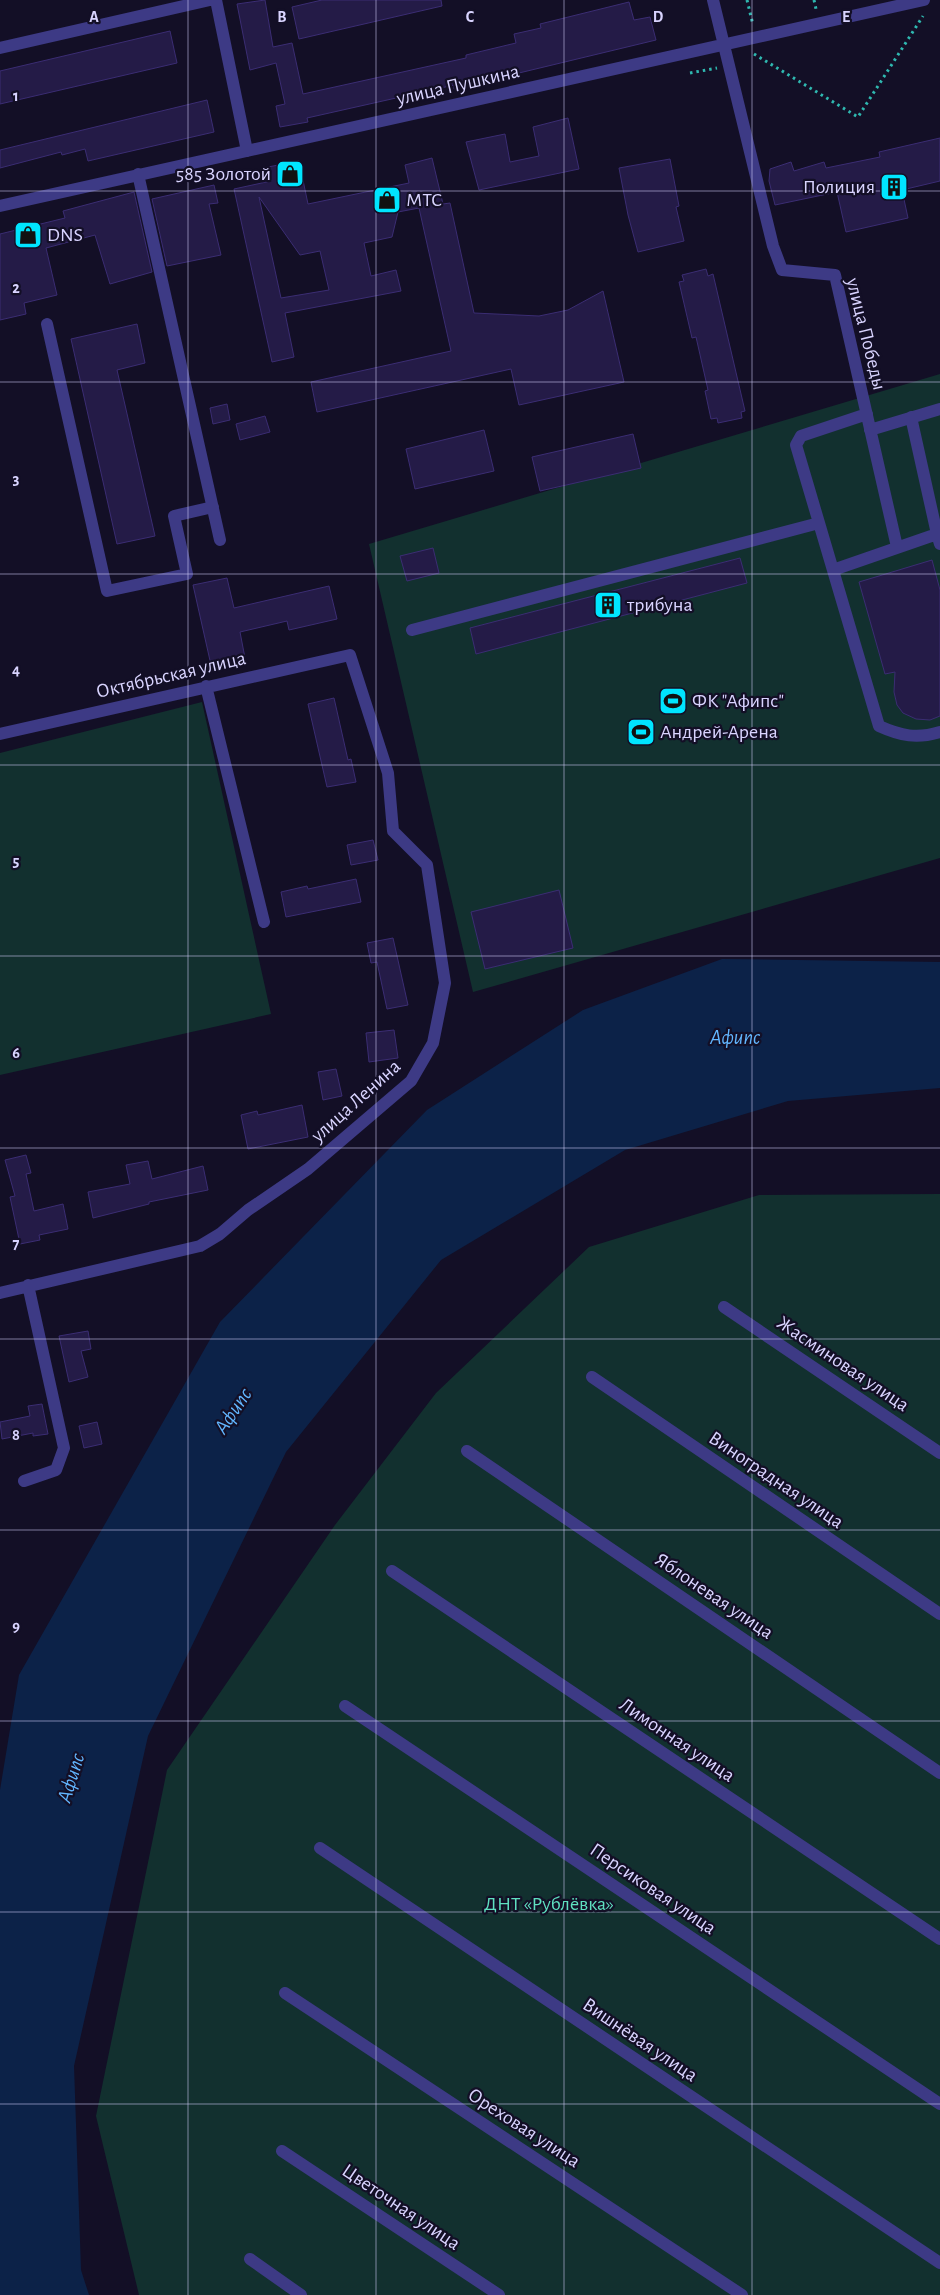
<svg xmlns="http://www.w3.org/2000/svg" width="940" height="2295" font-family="'Alegreya Sans',sans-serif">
<rect width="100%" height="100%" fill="#130f26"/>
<path fill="#12302f" d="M940,374V858L473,992L369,544Z
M202,702L271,1014L0,1075V753Z
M940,1194V2295H139L96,2116L167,1770L335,1525L436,1393L589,1247L759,1195Z"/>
<path fill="#0c2248" d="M722,959L940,962V1088L788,1101L625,1150L441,1260L286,1452L148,1736L74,2066L81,2270L89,2295H0V1790L19,1675L220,1322L427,1110L583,1010Z"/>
<path fill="#241b47" stroke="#3b2d73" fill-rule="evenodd" d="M265,0L273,47L292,43L303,94L466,58V55L516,43L514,34L541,28L540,24L629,2L634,20L650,17L656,40L519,73V75L474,87L473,84L454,89V85L307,118L308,122L280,127L276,106L285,104L276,63L250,70L237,4Z
M322,0H441L442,6L299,39L292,7Z
M170,31L177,63L0,104V71Z
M207,100L214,132L88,161L85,149L62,155L61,152L0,168V150Z
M568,118L579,169L479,190L466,142L505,134L510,162L539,156L533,127Z
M940,138V181L902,190L908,218L846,232L837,192L775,205L769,181L770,169L791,162L794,171L824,162L826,168L880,157L879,152Z
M432,158L443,204L450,203L474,313L539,316L568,310L603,291L624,382L519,405L511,369L317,412L311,382L451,351L419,208L398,212L392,237L364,243L371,276L396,270L401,291L285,313L294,357L272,362L234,189L271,181L268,167L299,161L308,204L409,183L405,165ZM259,197L300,255L320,251L329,290L281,298Z
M670,159L679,206L676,207L684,241L638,252L628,215L619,168Z
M214,185L218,203L209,204L221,255L167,266L152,199Z
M134,192L152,272L110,284L95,235L46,248L57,295L24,303L26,314L0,320V234L65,218L63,211Z
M706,269L708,276L713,274L745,411L741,412L742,418L718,423L717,418L711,419L705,391L708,390L696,337L692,338L679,282L684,281L682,275Z
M137,324L145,363L117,370L155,536L117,544L71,339Z
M227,404L230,420L213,424L210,408Z
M265,416L270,432L240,440L236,424Z
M484,430L494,471L415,489L406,449Z
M633,434L641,468L540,491L532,457Z
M433,548L439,573L407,581L400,556Z
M740,558L747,583L476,654L470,628Z
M932,560L940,590V716L930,720L916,719L903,713L897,705L894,692L895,672L885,674L859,582Z
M227,578L234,608L329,586L337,619L289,630L287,621L240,632L245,658L211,665L193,585Z
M334,698L348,760L351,759L356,782L327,787L308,704Z
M373,840L378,860L351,865L347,845Z
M356,879L361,902L286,917L281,892L307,886L308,889Z
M559,890L573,948L485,969L471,912Z
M393,938L408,1005L387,1009L377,962L371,963L367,943Z
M394,1030L398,1058L369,1062L366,1033Z
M336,1069L342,1096L323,1100L318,1072Z
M302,1105L308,1137L248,1149L241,1115L257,1111L258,1115Z
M26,1155L31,1173L26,1174L34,1211L63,1204L68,1229L39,1235L40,1240L20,1244L10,1197L15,1196L5,1160Z
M148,1161L152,1179L203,1166L208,1190L149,1202V1204L93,1218L88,1192L130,1184L126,1165Z
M88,1331L91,1349L81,1351L88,1377L69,1382L59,1336Z
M42,1404L48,1434L33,1436V1433L2,1439L0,1422L30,1416L28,1406Z
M97,1422L102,1444L84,1448L79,1426Z"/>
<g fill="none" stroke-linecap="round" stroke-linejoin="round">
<path stroke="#2fb8b0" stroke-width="3" stroke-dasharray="2.5 4" stroke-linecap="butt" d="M747,0L753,25
M814,0L816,9
M754,54L858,117L923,16
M690,73L717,68"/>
<path stroke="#3d3a85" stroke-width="12" d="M216,0L247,151
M713,0L773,246L782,270L835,275L897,547
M0,48L210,0
M138,174L220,540
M0,206L924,0
M47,324L107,591L187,574L174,516L213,507
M867,414L801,436L796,445L879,726C901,736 917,739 940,732
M911,417L937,534L940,533
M870,430L940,409
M833,570L937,534L940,544
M412,630L819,523
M206,686L264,922
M0,734L350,655L388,773L393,831L427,865L445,983L433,1043L411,1081L308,1169L248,1210L220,1234L200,1246L0,1293
M724,1307L940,1453
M592,1377L940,1614
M467,1451L940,1773
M24,1481L56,1470L64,1448L28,1285
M392,1571L940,1939
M345,1706L940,2104
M320,1848L940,2263
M285,1993L742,2295
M282,2151L499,2295
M250,2259L301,2295"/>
</g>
<path fill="none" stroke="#d9d4ff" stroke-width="1" stroke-opacity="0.55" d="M188,0V2295M376,0V2295M564,0V2295M752,0V2295M0,191H940M0,382H940M0,574H940M0,765H940M0,956H940M0,1148H940M0,1339H940M0,1530H940M0,1721H940M0,1912H940M0,2104H940"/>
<defs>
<symbol id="shop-square" viewBox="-11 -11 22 22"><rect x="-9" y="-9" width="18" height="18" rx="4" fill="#00e5ff" stroke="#130f26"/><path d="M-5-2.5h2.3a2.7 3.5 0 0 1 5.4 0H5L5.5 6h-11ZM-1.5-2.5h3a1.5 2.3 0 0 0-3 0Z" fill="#111"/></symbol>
<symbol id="building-square" viewBox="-11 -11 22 22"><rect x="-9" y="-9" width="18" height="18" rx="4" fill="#00e5ff" stroke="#130f26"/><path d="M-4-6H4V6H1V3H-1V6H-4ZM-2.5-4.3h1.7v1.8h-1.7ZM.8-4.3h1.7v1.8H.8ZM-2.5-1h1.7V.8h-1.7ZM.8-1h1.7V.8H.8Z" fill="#111"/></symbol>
<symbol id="stadium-square" viewBox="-11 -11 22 22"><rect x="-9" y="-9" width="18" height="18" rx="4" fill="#00e5ff" stroke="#130f26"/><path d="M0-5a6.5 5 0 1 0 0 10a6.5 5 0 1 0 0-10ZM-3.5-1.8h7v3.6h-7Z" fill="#111"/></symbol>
</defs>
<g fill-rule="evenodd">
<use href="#shop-square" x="274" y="158" width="32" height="32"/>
<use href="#building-square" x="878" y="171" width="32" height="32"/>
<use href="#shop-square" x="371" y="184" width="32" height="32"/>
<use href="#shop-square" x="12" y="219" width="32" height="32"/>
<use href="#building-square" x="592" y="589" width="32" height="32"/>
<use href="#stadium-square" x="657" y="685" width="32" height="32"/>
<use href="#stadium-square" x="625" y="716" width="32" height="32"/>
</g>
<g text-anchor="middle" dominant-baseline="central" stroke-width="4.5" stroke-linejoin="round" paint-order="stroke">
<g font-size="20" fill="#d9d4ff" stroke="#130f26">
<text transform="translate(458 85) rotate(-13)">улица Пушкина</text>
<text transform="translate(866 334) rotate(76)">улица Победы</text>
<text transform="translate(171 675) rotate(-13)">Октябрьская улица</text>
<text transform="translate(356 1101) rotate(-42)">улица Ленина</text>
<text transform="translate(843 1364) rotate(34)">Жасминовая улица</text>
<text transform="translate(776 1480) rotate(34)">Виноградная улица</text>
<text transform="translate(714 1596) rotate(34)">Яблоневая улица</text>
<text transform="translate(677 1740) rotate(34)">Лимонная улица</text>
<text transform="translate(653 1889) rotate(34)">Персиковая улица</text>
<text transform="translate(640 2040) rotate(34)">Вишнёвая улица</text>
<text transform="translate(524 2128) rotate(33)">Ореховая улица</text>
<text transform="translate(401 2207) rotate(34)">Цветочная улица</text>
</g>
<g font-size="20" fill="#d9d4ff" stroke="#130f26" text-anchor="start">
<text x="271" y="174" text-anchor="end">585 Золотой</text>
<text x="875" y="187" text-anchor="end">Полиция</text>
<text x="406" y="200">МТС</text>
<text x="47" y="235">DNS</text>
<text x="627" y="605">трибуна</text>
<text x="692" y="701">ФК "Афипс"</text>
<text x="660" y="732">Андрей-Арена</text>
</g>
<g font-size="20" fill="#5fe0c0" stroke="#130f26">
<text x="549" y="1904">ДНТ «Рублёвка»</text>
</g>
<g font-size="21" font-style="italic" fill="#62b6ff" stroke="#130f26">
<text x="735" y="1037">Афипс</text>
<text transform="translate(233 1411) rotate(-56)">Афипс</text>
<text transform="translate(71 1778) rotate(-73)">Афипс</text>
</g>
</g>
<g font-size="16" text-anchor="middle" font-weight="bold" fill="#d9d4ff" stroke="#130f26" stroke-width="4.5" stroke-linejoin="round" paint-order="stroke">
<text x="94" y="22">A</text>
<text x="282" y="22">B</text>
<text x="470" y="22">C</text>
<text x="658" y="22">D</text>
<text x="846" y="22">E</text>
<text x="16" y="101">1</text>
<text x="16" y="293">2</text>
<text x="16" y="484">3</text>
<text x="16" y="675">4</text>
<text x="16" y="866">5</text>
<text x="16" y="1058">6</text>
<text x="16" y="1249">7</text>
<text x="16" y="1440">8</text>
<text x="16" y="1631">9</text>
</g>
</svg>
